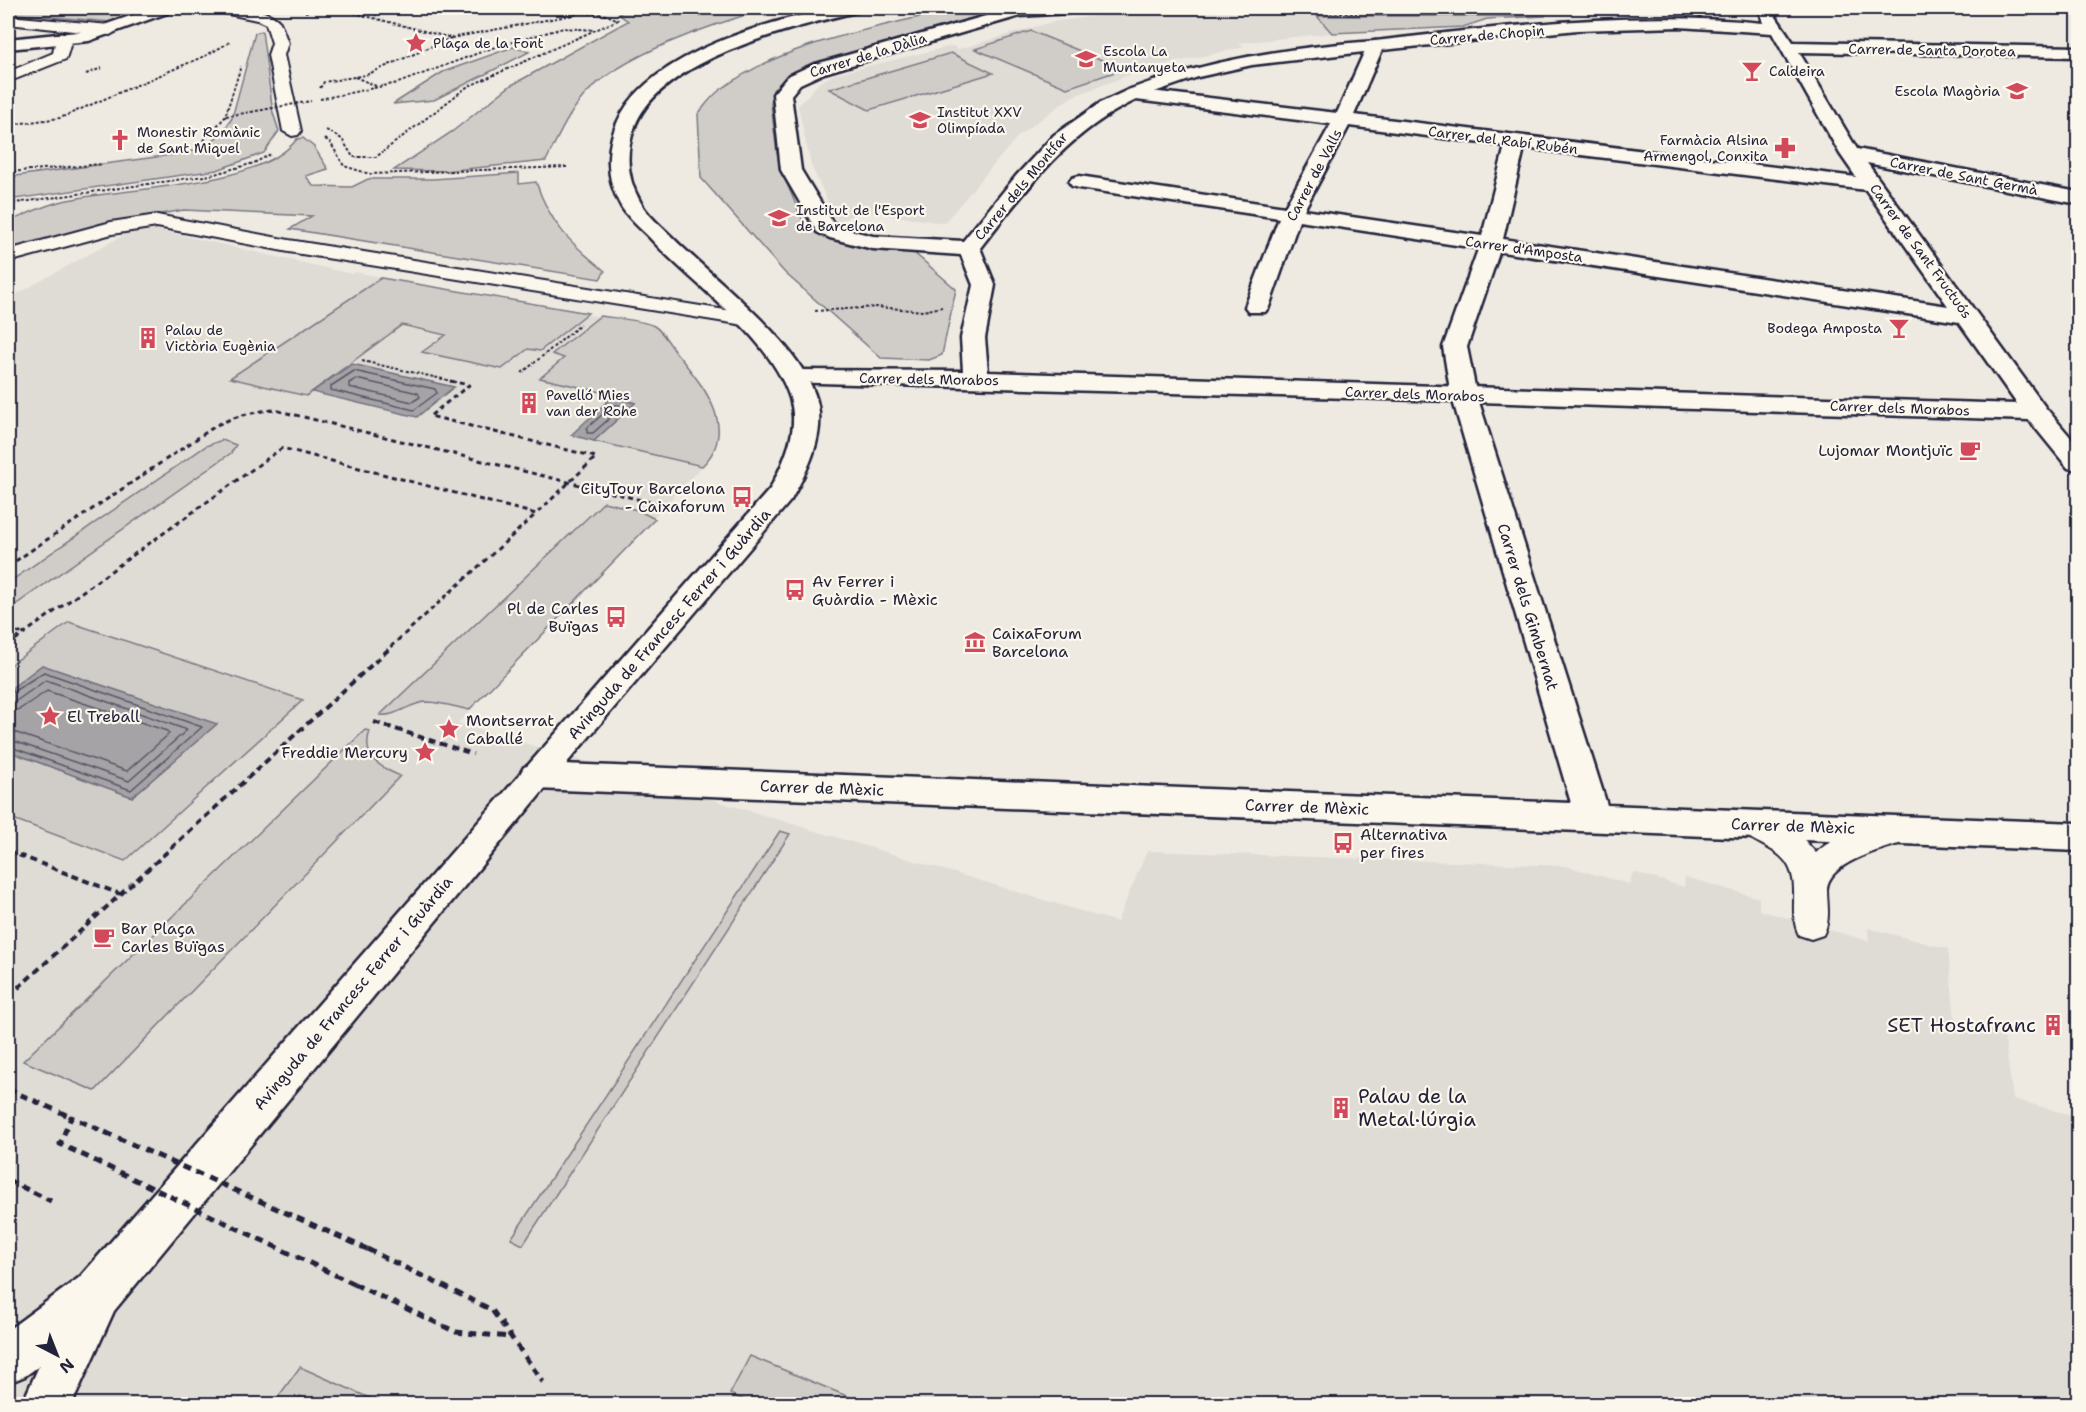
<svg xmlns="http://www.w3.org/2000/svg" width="2086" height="1412" font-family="'Shantell Sans',sans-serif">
<rect width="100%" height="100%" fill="#eeeae2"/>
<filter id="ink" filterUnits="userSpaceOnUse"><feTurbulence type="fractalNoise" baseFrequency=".0167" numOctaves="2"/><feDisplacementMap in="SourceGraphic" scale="12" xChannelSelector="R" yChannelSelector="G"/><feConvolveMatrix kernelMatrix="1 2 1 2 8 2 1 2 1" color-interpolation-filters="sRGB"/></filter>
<g filter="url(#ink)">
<path fill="#dfdbd5" d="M1140,10L1317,16L1332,33L1238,43L1244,47L1145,69L1071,97L1019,135L944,223L862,211L837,222L811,165L798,106L819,83L835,74L952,46L959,49L1052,22Z
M140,226L352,274L354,272L655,327L707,391L716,411L713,455L458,723L1117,922L1147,851L1565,866L1629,884L1633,872L1684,887L1685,877L1759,898V910L1869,941L1868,928L1948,949L1955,1020L2004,1034L2013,1099L2078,1117V1404H8V299Z"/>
<path fill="#d0cdc9" stroke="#797882" stroke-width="1.5" d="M8,8H144L110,22L8,13Z
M628,8H770C716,23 620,54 583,97C567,116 557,139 546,161L444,171L394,170L453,131L510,86L628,21L618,14Z
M957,8H1016L961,21L791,74L773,90L771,104L777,154L785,179L805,226L830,238L913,252L956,289L942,355L929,360L881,358L785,273L701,178L698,114C705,106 711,96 720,90C785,41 879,28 957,8Z
M1317,16H1546L1487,19L1463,27L1332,33Z
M262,31L273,113L279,131L264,153L217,170L8,200V177L186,153C207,147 221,137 232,118L255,33Z
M1031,31L1124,69L1067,88L975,49Z
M513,47L529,52L434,100L393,104L443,72Z
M951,53L993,73L869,110L829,89Z
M303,138L314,147L328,169L306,176L313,186L352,187L368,179H433L519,173V184L536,182C550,224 571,244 605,271L600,279L290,229L312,216L184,210L107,223L8,251V222C25,215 44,205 63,201C122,187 261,188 297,139Z
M381,278L588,313L540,351L528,349L502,369L422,352L446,335L402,325L306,396L230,378Z
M600,316C614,318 643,320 654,326C663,331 671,347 678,355C703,386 740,429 702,466L594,441L635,403L612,397L614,395L540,378L564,358L552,354Z
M222,440L236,445L231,453L8,610V583L206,446Z
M604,502L637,510L655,519L469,710C456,707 440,702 426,702C409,703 396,717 380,715Z
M69,622L303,700L125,861L8,817V751L132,797L216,724L42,665L8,691V667Z
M365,730L370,731C361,756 379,767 400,776L95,1091L23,1061Z
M780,831L790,834L523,1245L511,1239Z
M750,1356L866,1404H753L730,1394Z
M300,1367L383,1404H319L300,1396L294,1404H273Z"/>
<path fill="#a6a3a7" stroke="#716f7c" stroke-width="1.5" d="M352,364L454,387L417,417L312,392Z
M612,397L635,403L594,441L571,435Z
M42,665L217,724L132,797L8,751V691Z"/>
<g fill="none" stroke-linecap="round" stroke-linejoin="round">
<path stroke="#575666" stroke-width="1.5" d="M354,371L435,389L437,393L414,410L331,390V386Z
M356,379L418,393L420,397L412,402L349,387V383Z
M613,405H619V410L593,433H587V428Z
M8,695L44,672L202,727L131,790L8,746
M8,703L16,701L46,680L187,730L129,781L8,739
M8,712L20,709L47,691L167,731L169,734L127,771L8,730"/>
<defs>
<path id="service" d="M212,8C231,6 266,6 280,22L288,43L284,55L301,131L298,135L292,136L283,131L268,55L272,43L266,24L257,20L214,11Z
M8,16L110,25L118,30L110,35L8,24Z
M64,34L72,39L66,59L8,82V72L53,53L56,39Z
M157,215L289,240L744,313L752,314L755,319L752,324L744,325L289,252L157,227L112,234L8,262V250L111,222Z
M1752,811L1798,833L1816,853C1838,833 1876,815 1906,824L1910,833L1906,842C1886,848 1829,861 1827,889C1827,905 1831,920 1823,935L1811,939L1799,935C1788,914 1800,888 1789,867C1778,845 1747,844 1736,824L1740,815Z"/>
<path id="pedestrian" d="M1375,41L1381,42L1383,46L1381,50L1252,65L1198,77L1134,99L1125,94L1128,90C1208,60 1290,47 1375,41Z
M1491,237L1499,239L1502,244L1467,347L1477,396L1473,401L1464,404L1455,401L1451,396L1443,347L1480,244L1483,239Z"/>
<path id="minor" d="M153,8H175L173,11L89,41L8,49V39L87,31Z
M1014,8H1077L1069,13L1020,16L824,73L800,84L791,95L801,170L833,223L845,229L873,236L963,241L1016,176L1054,135L1100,103L1128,90L1134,89L1337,113L1367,46L1375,41C1504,26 1633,10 1763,23L1760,11L1762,8H1773L1776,17L1793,42L2078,47V57L1799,52L1857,149L2078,192V204L1867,163L2045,407L2078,446V470L2068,468L2029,420L1479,402L1607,805L2078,823V851L536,789L524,785L519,776L524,767L536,763L1571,803L1453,401L784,382L781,377L784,372L793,370L963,371L961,338L973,285L961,255L873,249L830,238L817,232L781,170L773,94L788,76L812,65ZM1679,27L1772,33L1840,154L1856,177L1354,115L1382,50L1577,30ZM1136,100L1331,124L1285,207L1079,176L1072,178L1069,182L1072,186L1079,188L1279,218L1245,307L1249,312H1265L1269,307L1299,221L1959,322L2017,404L988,372L985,338L995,285L980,248C1026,190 1067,132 1136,100ZM1349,126L1505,146L1482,236L1304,210ZM1524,148L1866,190L1948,306L1503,239Z"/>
<path id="tertiary" d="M834,8H862L860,11C795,27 658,58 634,129C625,154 627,179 641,203C647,215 661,226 671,236C714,280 801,342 817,401C826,436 807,471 791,500L548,785L114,1311L72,1404H22L39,1366L25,1376L8,1383V1330L80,1277L770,489C784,462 800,429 790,398C770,336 693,285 650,238C641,229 629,219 622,208C604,178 605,143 622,113C657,52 769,21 834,8Z"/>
</defs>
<use href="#service" stroke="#22223b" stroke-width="4"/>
<use href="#pedestrian" stroke="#22223b" stroke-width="5"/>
<use href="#minor" stroke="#22223b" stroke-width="5"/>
<use href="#tertiary" stroke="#22223b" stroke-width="5"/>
<path stroke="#22223b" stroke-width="2" stroke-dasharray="3 2" stroke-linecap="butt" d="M1307,8H1262L1263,11L1357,13
M305,12L319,8
M583,13L595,8
M375,15L397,8
M86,74L102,68
M355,77L376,86
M320,88L324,82L366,75L451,38
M320,99L398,83L492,48L563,28L596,30
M226,116L251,112
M8,125L60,118L207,55L230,42
M326,130L342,139L353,157H376L467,87L618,20L607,15L583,13L451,38L335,8
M325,139L330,142L344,166L370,174L567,167
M197,148L225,117L241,66
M8,172L103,164
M8,204L211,175L254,163L271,154
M815,311L877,307L923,311L942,307
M362,361L456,382
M522,373L580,325"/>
<path stroke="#22223b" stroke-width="3" stroke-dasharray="5 4" stroke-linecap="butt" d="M450,381L469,385L430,416L596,457L536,514
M8,566L217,425C236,416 254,411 275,410L686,511
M8,629L23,634
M8,645L282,448L536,514L387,650"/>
<path stroke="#22223b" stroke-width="4" stroke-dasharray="7 4.5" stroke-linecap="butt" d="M374,722L473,754
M8,851L120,894
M18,988L389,649"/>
<path stroke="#22223b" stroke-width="5" stroke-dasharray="8 6" stroke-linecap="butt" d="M8,997L20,986
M8,1089L71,1117
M8,1180L51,1201
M367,1249L492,1310L543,1382
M354,1284L456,1332L510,1337"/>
<use href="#service" fill="#fbf7ec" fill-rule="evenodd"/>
<use href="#pedestrian" fill="#fbf7ec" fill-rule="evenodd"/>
<use href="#minor" fill="#fbf7ec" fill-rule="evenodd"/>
<use href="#tertiary" fill="#fbf7ec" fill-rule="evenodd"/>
<path stroke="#22223b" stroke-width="2" stroke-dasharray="3 2" stroke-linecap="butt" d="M251,112L311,101"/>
<path stroke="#22223b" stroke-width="5" stroke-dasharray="8 6" stroke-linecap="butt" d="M354,1284L60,1144L71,1117L367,1249"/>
</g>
</g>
<defs>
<symbol id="sight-bare" viewBox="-9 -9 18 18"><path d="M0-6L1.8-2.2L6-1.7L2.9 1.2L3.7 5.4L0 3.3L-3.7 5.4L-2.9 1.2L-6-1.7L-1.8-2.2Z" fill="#d1495b" stroke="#fbf7ec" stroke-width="2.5" paint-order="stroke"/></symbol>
<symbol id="school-bare" viewBox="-9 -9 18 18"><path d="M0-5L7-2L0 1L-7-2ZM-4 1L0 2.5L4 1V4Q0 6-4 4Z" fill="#d1495b" stroke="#fbf7ec" stroke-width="2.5" paint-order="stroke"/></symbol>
<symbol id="bar-bare" viewBox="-9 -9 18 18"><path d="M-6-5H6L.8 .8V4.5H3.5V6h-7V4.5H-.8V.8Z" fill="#d1495b" stroke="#fbf7ec" stroke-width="2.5" paint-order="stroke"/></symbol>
<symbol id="church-bare" viewBox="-9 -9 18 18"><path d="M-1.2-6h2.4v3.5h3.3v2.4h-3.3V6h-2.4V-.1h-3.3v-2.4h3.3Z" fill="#d1495b" stroke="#fbf7ec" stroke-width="2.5" paint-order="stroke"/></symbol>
<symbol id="pharmacy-bare" viewBox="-9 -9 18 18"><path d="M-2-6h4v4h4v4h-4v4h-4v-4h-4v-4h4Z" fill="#d1495b" stroke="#fbf7ec" stroke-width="2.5" paint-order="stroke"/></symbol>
<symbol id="university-bare" viewBox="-9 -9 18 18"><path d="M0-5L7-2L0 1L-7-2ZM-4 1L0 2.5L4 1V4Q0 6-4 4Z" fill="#d1495b" stroke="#fbf7ec" stroke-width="2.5" paint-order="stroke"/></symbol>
<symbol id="building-bare" viewBox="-9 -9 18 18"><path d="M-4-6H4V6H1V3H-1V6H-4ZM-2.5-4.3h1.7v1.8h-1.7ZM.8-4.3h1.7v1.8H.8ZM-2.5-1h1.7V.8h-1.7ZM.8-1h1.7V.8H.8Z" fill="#d1495b" stroke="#fbf7ec" stroke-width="2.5" paint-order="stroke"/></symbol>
<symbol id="cafe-bare" viewBox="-9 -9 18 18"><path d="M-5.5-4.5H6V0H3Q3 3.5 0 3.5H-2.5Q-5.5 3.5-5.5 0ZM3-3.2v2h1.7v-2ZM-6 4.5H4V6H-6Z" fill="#d1495b" stroke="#fbf7ec" stroke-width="2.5" paint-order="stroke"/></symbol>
<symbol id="bus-bare" viewBox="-9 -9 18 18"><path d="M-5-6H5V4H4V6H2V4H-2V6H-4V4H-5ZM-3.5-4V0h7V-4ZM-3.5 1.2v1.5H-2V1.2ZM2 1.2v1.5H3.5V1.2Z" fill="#d1495b" stroke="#fbf7ec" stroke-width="2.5" paint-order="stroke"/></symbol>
<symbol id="museum-bare" viewBox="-9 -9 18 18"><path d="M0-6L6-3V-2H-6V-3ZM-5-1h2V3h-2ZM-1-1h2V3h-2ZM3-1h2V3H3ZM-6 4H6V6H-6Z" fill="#d1495b" stroke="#fbf7ec" stroke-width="2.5" paint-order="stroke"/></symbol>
</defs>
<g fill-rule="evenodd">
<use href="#sight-bare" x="401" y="28" width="30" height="30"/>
<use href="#school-bare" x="1071" y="44" width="30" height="30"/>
<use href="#bar-bare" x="1737" y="56" width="30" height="30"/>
<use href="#school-bare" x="2002" y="76" width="30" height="30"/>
<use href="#school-bare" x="905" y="105" width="30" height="30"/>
<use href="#church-bare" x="105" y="125" width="30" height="30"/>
<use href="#pharmacy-bare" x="1770" y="133" width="30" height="30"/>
<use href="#university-bare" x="764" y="203" width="30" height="30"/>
<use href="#bar-bare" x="1884" y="313" width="30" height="30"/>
<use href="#building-bare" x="133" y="323" width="30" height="30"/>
<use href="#building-bare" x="514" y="388" width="30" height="30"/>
<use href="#cafe-bare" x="1955" y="435" width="30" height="30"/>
<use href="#bus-bare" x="727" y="482" width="30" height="30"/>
<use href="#bus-bare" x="780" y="575" width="30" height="30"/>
<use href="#bus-bare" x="601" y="602" width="30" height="30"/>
<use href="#museum-bare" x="960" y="627" width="30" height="30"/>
<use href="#sight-bare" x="35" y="701" width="30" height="30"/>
<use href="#sight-bare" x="434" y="714" width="30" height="30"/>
<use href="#sight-bare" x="410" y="737" width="30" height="30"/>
<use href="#bus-bare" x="1328" y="828" width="30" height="30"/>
<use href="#cafe-bare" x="89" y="922" width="30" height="30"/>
<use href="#building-bare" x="2038" y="1010" width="30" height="30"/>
<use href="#building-bare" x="1326" y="1093" width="30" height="30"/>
</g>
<g text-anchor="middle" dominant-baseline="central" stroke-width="4.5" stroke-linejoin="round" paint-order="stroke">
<g font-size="14" fill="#22223b" stroke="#fbf7ec">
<text transform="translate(1487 35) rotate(-5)">Carrer de Chopin</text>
<text transform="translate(1932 50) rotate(1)">Carrer de Santa Dorotea</text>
<text transform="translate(868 55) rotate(-17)">Carrer de la Dàlia</text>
<text transform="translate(1503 140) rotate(7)">Carrer del Rabí Rubén</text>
<text transform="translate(1314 175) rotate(-62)">Carrer de Valls</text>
<text transform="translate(1964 176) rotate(11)">Carrer de Sant Germà</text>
<text transform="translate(1021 186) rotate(-50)">Carrer dels Montfar</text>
<text transform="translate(1524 249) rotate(8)">Carrer d'Amposta</text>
<text transform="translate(1921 251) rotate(54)">Carrer de Sant Fructuós</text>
<text transform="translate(929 379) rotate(1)">Carrer dels Morabos</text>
<text transform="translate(1415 394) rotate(2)">Carrer dels Morabos</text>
<text transform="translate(1900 408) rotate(2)">Carrer dels Morabos</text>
</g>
<g font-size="14" fill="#22223b" stroke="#fbf7ec" text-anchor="start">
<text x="433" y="43">Plaça de la Font</text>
<text x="1103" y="51">Escola La<tspan x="1103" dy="16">Muntanyeta</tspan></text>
<text x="1769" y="71">Caldeira</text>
<text x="2000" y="91" text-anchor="end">Escola Magòria</text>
<text x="937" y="112">Institut XXV<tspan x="937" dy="16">Olimpíada</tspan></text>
<text x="137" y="132">Monestir Romànic<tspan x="137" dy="16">de Sant Miquel</tspan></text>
<text x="1768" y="140" text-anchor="end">Farmàcia Alsina<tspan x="1768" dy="16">Armengol, Conxita</tspan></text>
<text x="796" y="210">Institut de l'Esport<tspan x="796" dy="16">de Barcelona</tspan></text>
<text x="1882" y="328" text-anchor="end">Bodega Amposta</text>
<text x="165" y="330">Palau de<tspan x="165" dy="16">Victòria Eugènia</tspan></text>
<text x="546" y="395">Pavelló Mies<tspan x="546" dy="16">van der Rohe</tspan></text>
</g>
<g font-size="16" fill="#22223b" stroke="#fbf7ec" text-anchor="start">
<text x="1953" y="450" text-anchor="end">Lujomar Montjuïc</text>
<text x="725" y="488" text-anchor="end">CityTour Barcelona<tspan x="725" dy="18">- Caixaforum</tspan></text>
<text x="812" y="581">Av Ferrer i<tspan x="812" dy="18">Guàrdia - Mèxic</tspan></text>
<text x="599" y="608" text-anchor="end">Pl de Carles<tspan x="599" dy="18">Buïgas</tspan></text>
<text x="992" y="633">CaixaForum<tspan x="992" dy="18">Barcelona</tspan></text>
<text x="67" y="716">El Treball</text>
<text x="466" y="720">Montserrat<tspan x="466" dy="18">Caballé</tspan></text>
<text x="408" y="752" text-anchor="end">Freddie Mercury</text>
<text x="1360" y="834">Alternativa<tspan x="1360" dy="18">per fires</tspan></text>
<text x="121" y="928">Bar Plaça<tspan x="121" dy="18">Carles Buïgas</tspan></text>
</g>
<g font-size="16" fill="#22223b" stroke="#fbf7ec">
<text transform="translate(1528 607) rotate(73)">Carrer dels Gimbernat</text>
<text transform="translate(669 624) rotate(-49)">Avinguda de Francesc Ferrer i Guàrdia</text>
<text transform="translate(822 788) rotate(2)">Carrer de Mèxic</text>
<text transform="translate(1307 807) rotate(2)">Carrer de Mèxic</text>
<text transform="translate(1793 826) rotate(2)">Carrer de Mèxic</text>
<text transform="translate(353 993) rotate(-50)">Avinguda de Francesc Ferrer i Guàrdia</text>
</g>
<g font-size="20" fill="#22223b" stroke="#fbf7ec" text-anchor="end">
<text x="2036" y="1025">SET Hostafranc</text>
<text x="1358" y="1096" text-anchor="start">Palau de la<tspan x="1358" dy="23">Metal·lúrgia</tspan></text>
</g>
</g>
<rect width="2086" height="1412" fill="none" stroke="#fbf7ec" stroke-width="30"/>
<rect x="15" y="15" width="2056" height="1382" fill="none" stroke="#22223b" stroke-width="2" filter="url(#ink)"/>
<g transform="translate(57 1355) rotate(138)" stroke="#fbf7ec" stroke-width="4.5" paint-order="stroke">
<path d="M0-4.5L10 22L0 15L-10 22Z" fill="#22223b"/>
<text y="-9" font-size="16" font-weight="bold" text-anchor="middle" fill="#22223b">N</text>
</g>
</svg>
